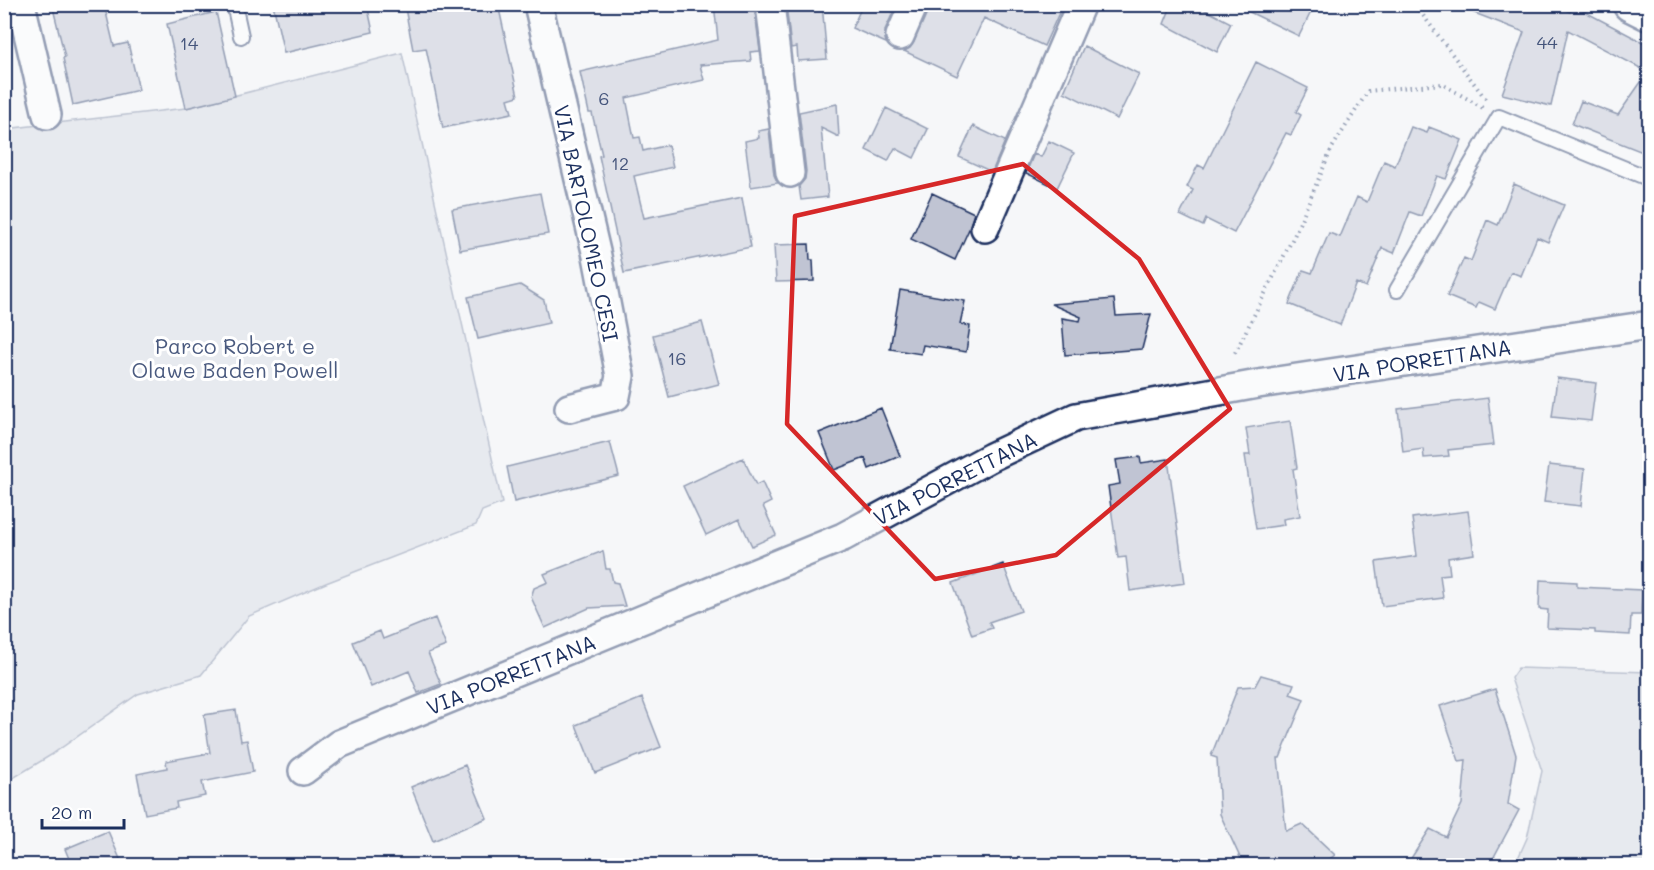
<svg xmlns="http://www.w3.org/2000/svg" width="1654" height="870" font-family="Mali,sans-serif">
<rect width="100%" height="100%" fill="#f6f7f9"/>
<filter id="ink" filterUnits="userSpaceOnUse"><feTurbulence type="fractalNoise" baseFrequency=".0167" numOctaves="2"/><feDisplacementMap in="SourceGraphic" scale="12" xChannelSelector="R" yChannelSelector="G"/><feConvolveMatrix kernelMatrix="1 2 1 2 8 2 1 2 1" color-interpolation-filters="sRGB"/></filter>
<g filter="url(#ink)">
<path fill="#d6d9e2" stroke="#7884a0" stroke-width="1.5" d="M402,53L502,503L482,511L476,525L326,583L249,616L201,675L138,694L51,755L5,783V129L186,108Z
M1518,668L1649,672V865H1515L1527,838L1542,771L1511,678Z"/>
<path fill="#c0c4d3" stroke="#1b2f5e" stroke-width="1.5" d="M52,4H104L114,46L128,43L139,90L73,105L63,58L65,57Z
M273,4H367L373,32L284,53Z
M422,4H498L518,96L508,99L512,113L443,128L426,48L413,50L405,8Z
M714,4H754L760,51L750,52L751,61L700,65L704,80L626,98L634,138L640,137L643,151L668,145L673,167L634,176L644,218L742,198L751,247L624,273L599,156L602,155L592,113H589L580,72L718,40Z
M786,4H822L827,59L798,61L797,47L791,48Z
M863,4H897L885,30L886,43L852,28Z
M929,4H1063L1044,46L984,18L957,76L904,51L910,48L914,42Z
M1172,4H1194L1231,23L1217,52L1164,24Z
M1233,4H1315L1299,36Z
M1456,4H1551L1570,12L1574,6L1650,46V155L1572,124L1581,101L1618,115L1648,72L1568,30L1551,106L1502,94L1524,32L1456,6Z
M216,12L235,96L186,108L167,24Z
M1084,46L1139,74L1117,119L1064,92Z
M1256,62L1308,88L1296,112L1301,115L1291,135L1286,133L1234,233L1206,219L1203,226L1180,215L1193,190L1187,187L1198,165L1204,168Z
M837,104L839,137L821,128L828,197L801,200L799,186L805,179L806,171L799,112Z
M886,108L928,129L914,158L895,148L888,161L866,150Z
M973,126L1005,141L992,172L959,157Z
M1411,127L1427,133L1429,127L1462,140L1446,179L1437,176L1421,216L1410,212L1394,253L1382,248L1366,287L1356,283L1340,325L1289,304L1303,270L1312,273L1329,233L1340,237L1357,197L1367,202L1384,161L1395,166Z
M769,129L774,175L778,183L751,187L745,141L759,138L758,131Z
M1049,141L1074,153L1057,188L1026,173L1034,154L1041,157Z
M1514,184L1564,205L1548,242L1537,237L1521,276L1511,272L1495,309L1479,302L1476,308L1447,296L1464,258L1471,261L1487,220L1498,225Z
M540,193L548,234L460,250L452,209Z
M932,193L974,213L969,229L955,260L911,239Z
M809,244L810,260H813L814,281L776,282L774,245Z
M520,285L544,300L549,323L478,339L468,297Z
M900,290L965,301L960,324L970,326L966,352L923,345L921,354L890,349Z
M1114,299L1116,316L1151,314L1142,349L1065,355L1062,318L1080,321L1081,317L1051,304Z
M702,322L719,384L669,397L653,335Z
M1557,378L1596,383L1591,421L1552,417Z
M1488,398L1494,445L1448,450L1449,456L1424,458L1423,449L1403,452L1398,409Z
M881,408L900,456L869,469L865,458L834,470L819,433Z
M1290,421L1297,468L1293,469L1300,516L1283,519L1284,525L1256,529L1245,455H1250L1246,428Z
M610,442L619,476L514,502L507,467Z
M1140,457L1141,463L1168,459L1185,583L1130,591L1126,557L1118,558L1108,486L1120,484L1116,460Z
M743,458L756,485L762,482L771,502L763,506L776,535L752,546L739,519L706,535L683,486Z
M1549,465L1585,469L1581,506L1544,502Z
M1468,511L1474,554L1448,558L1450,574L1440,575L1443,598L1382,606L1376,562L1417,556L1412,518Z
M603,551L606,569H610L613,582L618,583L625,606L589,608L545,628L531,597L534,588L548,582L544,574Z
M1003,564L1021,611L989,622L992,628L972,635L953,583Z
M1540,580L1577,582V587L1642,590L1641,615H1631L1630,635L1595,633V630L1547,628L1548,610L1539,609Z
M435,618L446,646L428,653L441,684L418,693L409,671L371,687L353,642L380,631L383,639Z
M1261,675L1294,684L1290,694L1304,699L1280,758H1278L1286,831L1302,824L1335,855L1320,866H1244L1220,814L1217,758L1211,756L1238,687L1255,686Z
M1495,689L1516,755L1508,804L1519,810L1489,866H1406L1430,829L1446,837L1462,804L1466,760L1459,761L1440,706Z
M642,698L661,747L595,773L576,725Z
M236,710L241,741L247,740L253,772L202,782L205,796L176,802L177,808L145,814L137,774L167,768L166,761L210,753L204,715Z
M465,765L487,818L433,841L411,787Z
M108,831L123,866H72L65,849Z"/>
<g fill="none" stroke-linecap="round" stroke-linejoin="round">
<defs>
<path id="service" d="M234,4L241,36
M1397,290L1499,117L1650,179"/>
<path id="minor" d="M21,4L47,115
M538,4L597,256L620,376L616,396L569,408
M770,4L790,173
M900,36L914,4
M985,228L1081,4
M303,771L339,744L843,537L991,457L1076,417L1258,384L1650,325"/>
<path id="primary" d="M1630,4L1650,14"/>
</defs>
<use href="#service" stroke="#1b2f5e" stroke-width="18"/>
<use href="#minor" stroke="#1b2f5e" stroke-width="32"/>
<use href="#primary" stroke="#1b2f5e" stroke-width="38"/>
<path stroke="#1b2f5e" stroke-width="4" stroke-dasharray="1.5 4.5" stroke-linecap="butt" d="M1416,6L1488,102
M1235,353L1294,236L1332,148L1368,91L1442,84L1483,108"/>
<use href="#service" stroke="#fff" stroke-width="14"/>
<use href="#minor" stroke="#fff" stroke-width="27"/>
<use href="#primary" stroke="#fff" stroke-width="33"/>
</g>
</g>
<path d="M0 0H1654V870H0ZM1023,164L1139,259L1230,409L1056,555L935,579L787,424L795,216Z" fill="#f6f7f9" fill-opacity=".55" fill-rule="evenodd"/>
<path fill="none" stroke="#d62828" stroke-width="4.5" stroke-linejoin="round" d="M1023,164L1139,259L1230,409L1056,555L935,579L787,424L795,216Z"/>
<g text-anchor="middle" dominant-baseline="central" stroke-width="6" stroke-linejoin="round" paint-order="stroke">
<g font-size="18" fill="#44547b">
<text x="1547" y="42">44</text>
<text x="189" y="43">14</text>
<text x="604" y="98">6</text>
<text x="620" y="163">12</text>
<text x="677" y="358">16</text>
</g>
<g font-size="21" fill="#1b2f5e" stroke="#fff">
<text transform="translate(587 223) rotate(78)">VIA BARTOLOMEO CESI</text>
<text transform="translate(1422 360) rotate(-9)">VIA PORRETTANA</text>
<text transform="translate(955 478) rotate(-27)">VIA PORRETTANA</text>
<text transform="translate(511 674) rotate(-22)">VIA PORRETTANA</text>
</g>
<g font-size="21" fill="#4a5a7f" stroke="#fff">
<text x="235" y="345">Parco Robert e<tspan x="235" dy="24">Olawe Baden Powell</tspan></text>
</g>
</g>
<rect width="1654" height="870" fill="none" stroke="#fff" stroke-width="24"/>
<rect x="12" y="12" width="1630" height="846" fill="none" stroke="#1b2f5e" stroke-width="2" filter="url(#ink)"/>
<path d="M42 819v9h82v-9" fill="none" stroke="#1b2f5e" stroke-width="3"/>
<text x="51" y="819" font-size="18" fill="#1b2f5e" stroke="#ffffff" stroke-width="4.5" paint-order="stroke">20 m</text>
</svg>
